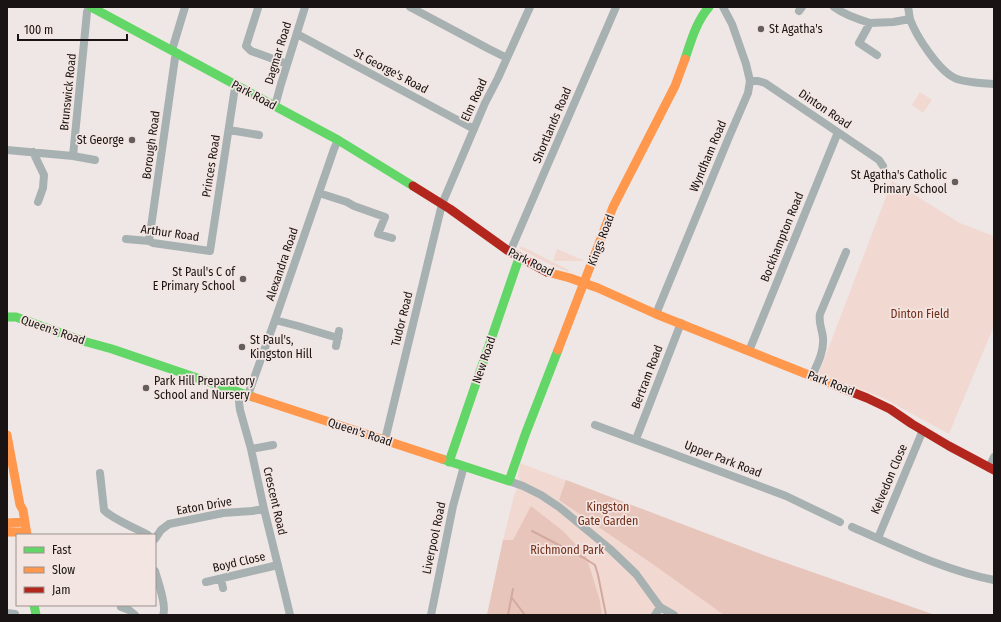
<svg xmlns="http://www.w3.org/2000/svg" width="1001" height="622" font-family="'Fira Sans Condensed',sans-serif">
<rect width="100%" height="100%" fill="#efe7e5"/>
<path fill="#f1d9d2" d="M920,92L932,100L923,113L912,105Z
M892,181L960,223L994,236V326L949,434L883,398L819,373Z
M521,246L569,270L568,272L551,265L520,249Z
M557,249L585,261H553Z
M520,463L766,556L935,615H487L503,540L514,496L520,480L518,477Z"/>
<path fill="#e8c5bb" d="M566,480L766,556L935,615H724L654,565L559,500Z
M531,506L563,531L586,555L600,601L602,615H487L503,540H513Z"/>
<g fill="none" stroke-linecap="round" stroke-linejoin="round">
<path stroke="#d3a99e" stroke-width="2" d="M532,531L584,558L595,565L598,575L606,615
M512,598L525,615
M508,615L513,589"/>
<path stroke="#a8b1b1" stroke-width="8" d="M410,7L489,49L507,58
M834,7C845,15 857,19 870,23
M908,7C909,11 909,15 910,19C916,36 940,73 957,79C969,83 982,83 994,84
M258,8L246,46L251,51L287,64
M799,11L802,7
M297,34L474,129
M172,50L185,7
M877,55L859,43L870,23L893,22L910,19
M750,81H758L765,83L879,160L883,166
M275,106L281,84L305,7
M229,130L259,135
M7,150L73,156L87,12L89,7
M33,152L44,175L43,188L38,202
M73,156L95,160
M319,193L347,202L354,206L385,217L378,234L392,238
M126,239L149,241L153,243L210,251L234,94L235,89L237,85
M149,241L175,58L177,53
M510,252L541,180L616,7
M656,314L729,137L748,93L750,81L746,64L732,24L723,7
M275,320L298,326L338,338
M336,346L339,331
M749,351L836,137L839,133
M812,376C817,365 824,352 823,339C823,331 818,323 820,314L846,252
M242,393L239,402L240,410L251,449L264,509L285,594L290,615
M248,395L275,320L334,149L338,140
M595,425L754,484L786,496L840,522
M636,439L681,323
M385,440L442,204L485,103L498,78L530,7
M251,449L273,445
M989,468L994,457
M100,473L104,510C111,518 137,529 148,535
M509,481L523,486L541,495L559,507L610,549L636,574L660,607L674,615
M852,527C898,547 944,570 994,580
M878,538L923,430
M155,539L161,530L169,524L223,513L252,511L264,509
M155,571C158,581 167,607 163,615
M221,579L223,588
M206,582L278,565
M121,607L129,610L135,615
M7,613L15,614
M431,615L453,506L464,466
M655,615L660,607"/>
<path stroke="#63d668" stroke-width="9" d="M91,7L338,140L413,186
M685,59C691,41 696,22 709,7
M7,317H16L83,341L112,349L253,397
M442,459L509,481L525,435L558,350
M449,462L519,258
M34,605L36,615"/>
<path stroke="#ff974d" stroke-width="9" d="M547,272L570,278L598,288L656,314L834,385
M558,350L613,207L675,86L685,59
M253,397L442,459
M7,435L20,505L23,510L27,535
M7,523L25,522
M7,532H26"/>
<path stroke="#b3261e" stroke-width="9" d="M413,186L450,209L510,252L547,272
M834,385L867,398L890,409L912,424L949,446L994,470"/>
</g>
<g fill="#645e5c" stroke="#f3e5e1" stroke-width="1.5">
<circle cx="761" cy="29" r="4"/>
<circle cx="132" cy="140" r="4"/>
<circle cx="955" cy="182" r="4"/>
<circle cx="243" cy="279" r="4"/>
<circle cx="242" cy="347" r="4"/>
<circle cx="146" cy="388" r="4"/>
</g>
<g text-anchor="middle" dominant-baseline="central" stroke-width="3.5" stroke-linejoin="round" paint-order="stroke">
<g font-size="12" fill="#191413" stroke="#f3e5e1" text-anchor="start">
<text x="769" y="29">St Agatha's</text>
<text x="124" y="140" text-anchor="end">St George</text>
<text x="947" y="175" text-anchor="end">St Agatha's Catholic<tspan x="947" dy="14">Primary School</tspan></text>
<text x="235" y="272" text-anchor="end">St Paul's C of<tspan x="235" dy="14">E Primary School</tspan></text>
<text x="250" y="340">St Paul's,<tspan x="250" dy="14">Kingston Hill</tspan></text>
<text x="154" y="381">Park Hill Preparatory<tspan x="154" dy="14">School and Nursery</tspan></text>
</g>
<g font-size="12" fill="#191413" stroke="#f3e5e1">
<text transform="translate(278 53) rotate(-73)">Dagmar Road</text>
<text transform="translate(391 71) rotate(28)">St George's Road</text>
<text transform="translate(68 92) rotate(-84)">Brunswick Road</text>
<text transform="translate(254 95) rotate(28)">Park Road</text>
<text transform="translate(474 100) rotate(-65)">Elm Road</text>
<text transform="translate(825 109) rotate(34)">Dinton Road</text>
<text transform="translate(552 125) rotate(-67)">Shortlands Road</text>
<text transform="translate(151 145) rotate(-82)">Borough Road</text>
<text transform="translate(708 156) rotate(-67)">Wyndham Road</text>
<text transform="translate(211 166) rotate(-81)">Princes Road</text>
<text transform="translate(170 233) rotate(8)">Arthur Road</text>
<text transform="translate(782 237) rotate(-68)">Bockhampton Road</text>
<text transform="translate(601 240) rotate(-69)">Kings Road</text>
<text transform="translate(531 262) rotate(26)">Park Road</text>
<text transform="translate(282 264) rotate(-71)">Alexandra Road</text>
<text transform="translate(402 319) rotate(-76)">Tudor Road</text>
<text transform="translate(53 330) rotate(19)">Queen's Road</text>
<text transform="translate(484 360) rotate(-71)">New Road</text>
<text transform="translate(647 377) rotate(-69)">Bertram Road</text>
<text transform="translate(831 383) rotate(21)">Park Road</text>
<text transform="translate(360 432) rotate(18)">Queen's Road</text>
<text transform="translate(723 459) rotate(21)">Upper Park Road</text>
<text transform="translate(889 479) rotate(-67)">Kelvedon Close</text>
<text transform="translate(275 501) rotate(77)">Crescent Road</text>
<text transform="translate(204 506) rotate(-10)">Eaton Drive</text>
<text transform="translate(434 538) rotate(-78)">Liverpool Road</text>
<text transform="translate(239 562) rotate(-13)">Boyd Close</text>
</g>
<g font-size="12" fill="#742f1b" stroke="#f3e5e1">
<text x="920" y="314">Dinton Field</text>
<text x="608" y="507">Kingston<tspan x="608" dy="14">Gate Garden</tspan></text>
<text x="567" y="550">Richmond Park</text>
</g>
</g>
<rect width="1001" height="622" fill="none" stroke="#191413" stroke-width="16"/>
<rect x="16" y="534" width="140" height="72" fill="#f3e5e1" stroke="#9c918f"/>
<rect x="24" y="547" width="20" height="6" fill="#63d668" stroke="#9c918f"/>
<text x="52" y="554" font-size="12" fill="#191413">Fast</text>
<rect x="24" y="567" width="20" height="6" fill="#ff974d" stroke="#9c918f"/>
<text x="52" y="574" font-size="12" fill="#191413">Slow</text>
<rect x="24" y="587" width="20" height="6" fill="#b3261e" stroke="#9c918f"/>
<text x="52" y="594" font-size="12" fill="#191413">Jam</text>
<path d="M18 34v6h109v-6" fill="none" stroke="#191413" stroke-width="2"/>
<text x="24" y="34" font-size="12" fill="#191413" stroke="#f3e5e1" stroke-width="3" paint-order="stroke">100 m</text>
</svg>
